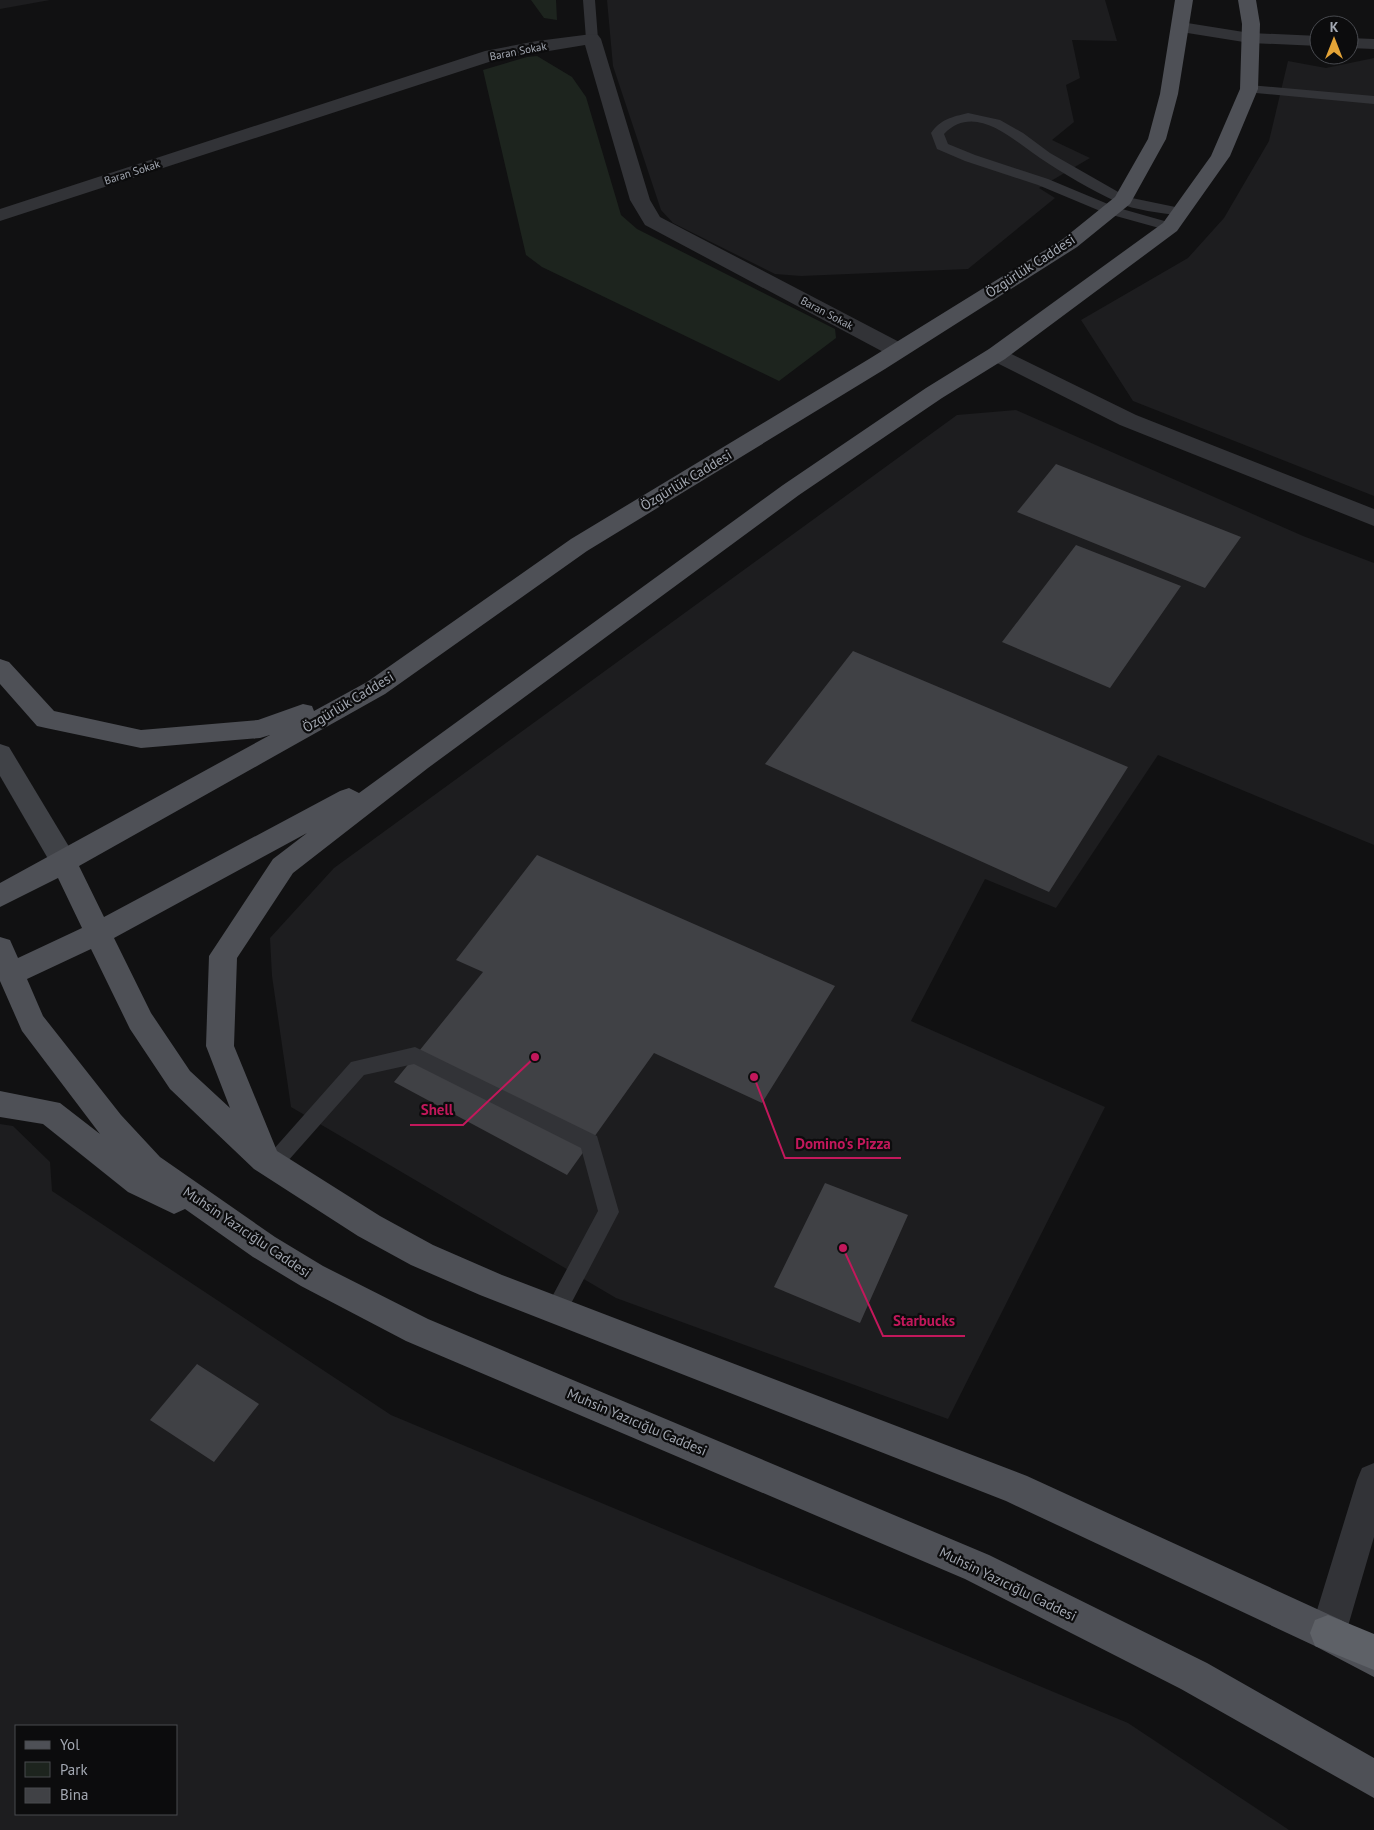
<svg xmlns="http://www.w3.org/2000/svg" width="1374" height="1830" font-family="'PT Sans',sans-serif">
<rect width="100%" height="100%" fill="#111112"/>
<path fill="#1d1d1f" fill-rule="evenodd" d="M0,0H50L0,9Z
M607,0H1105L1117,41L1072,40L1080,78L1066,85L1074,122L1052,140L1090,158L1039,188L1055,198L968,269L801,276L775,274L673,223L661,210L613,66Z
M1374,58V496L1133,401L1081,320L1188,258L1224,218L1269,141L1288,61L1326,68Z
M1016,410L1303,536L1374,563V845L1158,755L1056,908L985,879L911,1021L1105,1107L948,1419L616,1298L291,1107L272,976L270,938L334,868L957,415Z
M0,1124L13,1126L50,1162L52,1191L391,1415L1128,1723L1289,1830H0ZM16,1726H176V1814H16Z"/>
<path fill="#1d241e" d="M531,0H556L557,20L544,18Z
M537,56L572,77L586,97L621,215L637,229L835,329L836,338L779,381L542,267L526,255L483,70L527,57Z"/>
<path fill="#404145" d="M1056,464L1241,537L1205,588L1017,512Z
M1076,545L1181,586L1110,688L1002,642Z
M853,651L1128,767L1049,892L765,764Z
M537,855L835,986L762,1103L654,1053L567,1175L394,1082L483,972L456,960Z
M825,1183L908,1215L860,1323L774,1287Z
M197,1364L259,1404L214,1462L150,1420Z"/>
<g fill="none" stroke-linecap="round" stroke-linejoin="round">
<path fill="#323337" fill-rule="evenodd" d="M583,0H595L598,39L596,42L592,43L586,39Z
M1249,85L1374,96V104L1245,92L1243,89L1245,86Z
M968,113L1000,120L1023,133L1050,153L1127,197L1185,209L1187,212L1180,216C1160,212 1135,211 1117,202C1091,190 1064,174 1040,158C1013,140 975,102 944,134L948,144L975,155L1048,179L1115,207L1175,224L1177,227L1170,231L1105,213L1038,185L965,161L937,149L931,133C941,119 952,117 968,113Z
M415,1047L597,1136L619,1212L564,1317L556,1320L548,1317L545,1310L598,1211L581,1148L414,1064L364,1075L279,1171L272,1174L265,1171L262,1165L265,1159L351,1062Z"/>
<path fill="#323337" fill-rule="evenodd" d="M592,34L598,35L601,39L650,200L660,217L905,345L908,350L905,355L897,357L889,355L645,225L630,200L585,45L495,60L0,221V209L485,51L537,41Z
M997,347L1136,415L1374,509V526L1120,425L989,359L986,354L989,349Z
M1374,1463V1537L1346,1633L1341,1646L1328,1651L1315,1646L1310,1633L1357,1480L1362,1468Z"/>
<path fill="#323337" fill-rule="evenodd" d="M1181,22L1250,33L1319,36V46L1250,43L1175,31L1172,27L1175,23Z
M1349,38L1374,39V49L1349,48Z"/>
<path fill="#404247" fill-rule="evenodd" d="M0,744L9,747L74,855L77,862L74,869L64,873L54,869L0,776Z"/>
<path fill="#4e5056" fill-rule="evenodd" d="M1175,0H1193L1178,94L1166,139L1130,204L1077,247L885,369L587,551L385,694L79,866L104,917L340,791L349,788L359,793L783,485L926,388L989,349L1163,223L1211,156L1240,89L1242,24L1238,0H1256L1260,24L1258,89L1230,156L1177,231L1005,359L942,398L799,495L428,768L293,873L237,958L234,1046L277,1151L380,1216L433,1245L502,1275L1027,1476L1341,1620L1374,1639V1677L1315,1646L1006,1501L480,1295L411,1265L358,1236L254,1169L170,1089L130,1029L91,949L27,979L43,1016L121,1115L160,1157L275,1237L323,1266L428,1319L989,1555L1207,1663L1374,1758V1798L1181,1689L965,1579L406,1341L301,1286L253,1257L185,1209L174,1214L128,1192L43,1124L0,1117V1091L60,1103L100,1134L22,1031L0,981V937L10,940L18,958L82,928L58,878L0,907V883L270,735L260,738L141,748L46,728L37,726L0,684V659L9,662L54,711L141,730L258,720L303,704L312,706L314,711L367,682L571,539L869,359L1063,239L1115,197L1148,139L1160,94ZM307,833L273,859L209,956L206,1046L230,1108L190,1071L151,1013L114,938Z"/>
<path fill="#5e6167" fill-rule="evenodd" d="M1328,1615L1374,1634V1670L1315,1646L1310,1633L1315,1620Z"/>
</g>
<g text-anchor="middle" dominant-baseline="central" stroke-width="4.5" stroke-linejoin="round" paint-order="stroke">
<g font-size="11" fill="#a3a8b2" stroke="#0c0c0d">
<text transform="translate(518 51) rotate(-11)">Baran Sokak</text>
<text transform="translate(132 172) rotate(-18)">Baran Sokak</text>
<text transform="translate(827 313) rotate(28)">Baran Sokak</text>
</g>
<g font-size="14" fill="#a3a8b2" stroke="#0c0c0d">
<text transform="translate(1030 266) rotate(-33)">Özgürlük Caddesi</text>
<text transform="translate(686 480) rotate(-31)">Özgürlük Caddesi</text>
<text transform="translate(348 702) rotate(-31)">Özgürlük Caddesi</text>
<text transform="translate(247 1232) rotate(34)">Muhsin Yazıcığlu Caddesi</text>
<text transform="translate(637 1422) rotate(23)">Muhsin Yazıcığlu Caddesi</text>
<text transform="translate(1008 1584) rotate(26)">Muhsin Yazıcığlu Caddesi</text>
</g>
</g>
<path fill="none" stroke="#c2185b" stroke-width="2" d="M535 1057L463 1125H410M754 1077L785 1158H901M843 1248L883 1336H965"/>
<g fill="#c2185b" stroke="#0c0c0d" stroke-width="2">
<circle cx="535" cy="1057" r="5"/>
<circle cx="754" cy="1077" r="5"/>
<circle cx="843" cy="1248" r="5"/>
</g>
<g font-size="15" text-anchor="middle" font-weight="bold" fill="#c2185b" stroke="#0c0c0d" stroke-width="4.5" stroke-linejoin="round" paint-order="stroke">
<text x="437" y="1115">Shell</text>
<text x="843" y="1149">Domino's Pizza</text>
<text x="924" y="1326">Starbucks</text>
</g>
<rect x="15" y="1725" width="162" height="90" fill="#0c0c0d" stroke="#484a4f"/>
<rect x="25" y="1741" width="25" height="8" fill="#4e5056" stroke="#484a4f"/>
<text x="60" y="1750" font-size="15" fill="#a3a8b2">Yol</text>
<rect x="25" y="1762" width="25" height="15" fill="#1d241e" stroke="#484a4f"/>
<text x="60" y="1775" font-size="15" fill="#a3a8b2">Park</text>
<rect x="25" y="1788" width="25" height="15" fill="#404145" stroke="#484a4f"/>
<text x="60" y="1800" font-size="15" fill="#a3a8b2">Bina</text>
<g transform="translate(1334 40)"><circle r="24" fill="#0c0c0d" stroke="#484a4f"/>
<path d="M0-4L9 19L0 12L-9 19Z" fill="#e4a437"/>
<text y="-8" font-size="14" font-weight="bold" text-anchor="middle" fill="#a3a8b2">K</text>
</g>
</svg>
